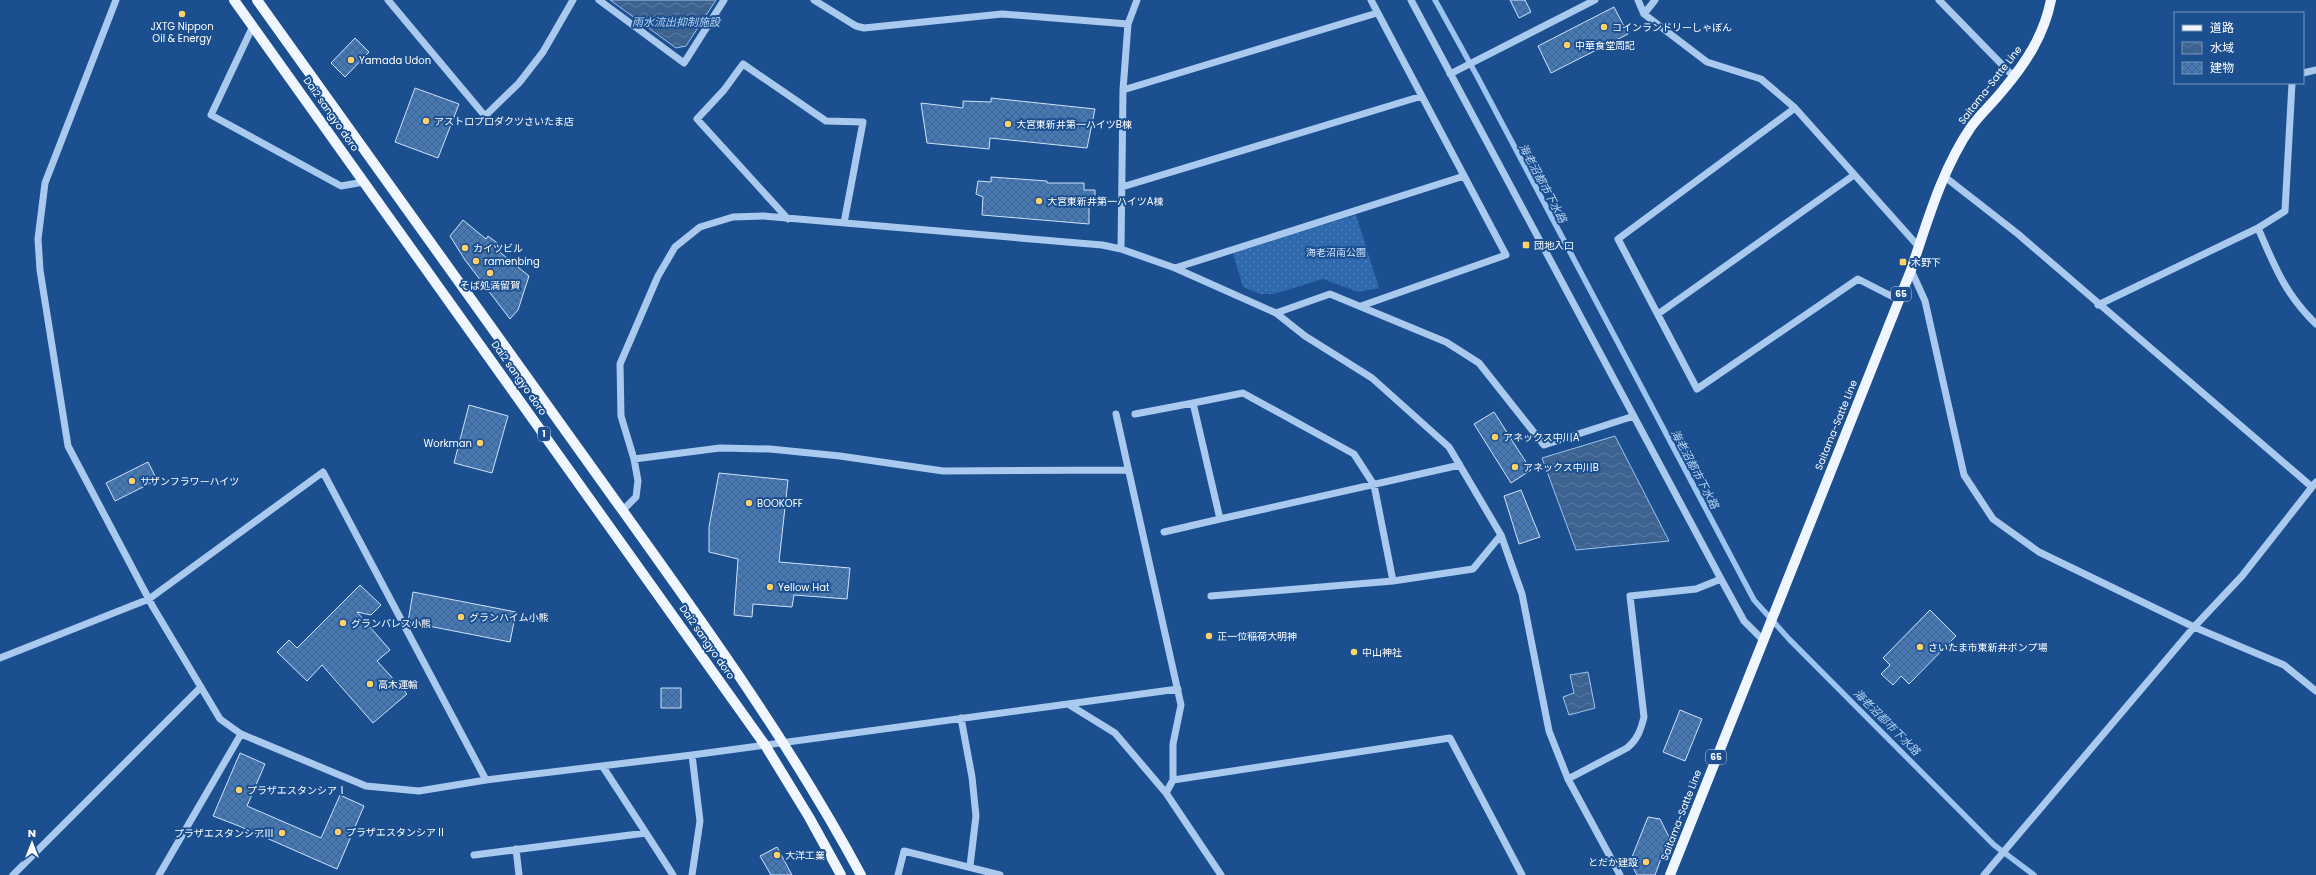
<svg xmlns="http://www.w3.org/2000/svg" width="2316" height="875" font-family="Poppins,'Noto Sans JP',sans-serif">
<defs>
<pattern id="grass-dots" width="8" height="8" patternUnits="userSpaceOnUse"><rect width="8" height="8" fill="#2e69ad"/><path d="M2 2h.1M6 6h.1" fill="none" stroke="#4d80b9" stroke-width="1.8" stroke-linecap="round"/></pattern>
<pattern id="water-waves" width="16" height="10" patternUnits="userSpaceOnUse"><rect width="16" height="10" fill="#3c6290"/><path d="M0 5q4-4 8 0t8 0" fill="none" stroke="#597aa1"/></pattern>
<pattern id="building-cross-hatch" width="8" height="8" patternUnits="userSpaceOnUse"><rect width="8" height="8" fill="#4478b7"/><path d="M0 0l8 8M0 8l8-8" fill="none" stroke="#486282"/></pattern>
</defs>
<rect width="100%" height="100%" fill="#1b4f8f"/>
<path fill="url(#grass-dots)" d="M1356,215L1379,288L1358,292L1323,279L1274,294H1260L1243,287L1233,253Z"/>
<path fill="url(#water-waves)" stroke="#9cc4f0" d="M610,0H716L686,46L676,48Z
M1615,436L1669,541L1576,550L1542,458Z
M1588,672L1595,708L1569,715L1563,697L1574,693L1570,675Z"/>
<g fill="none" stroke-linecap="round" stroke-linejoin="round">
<path stroke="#9cc4f0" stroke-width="5.5" d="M1435,0L1477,76L1754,600L1789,639L1994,845L2034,875"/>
</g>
<path fill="url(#building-cross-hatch)" stroke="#cfe3fa" d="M1510,0H1525L1531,12L1519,18Z
M1614,7L1628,34L1551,73L1538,46Z
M355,38L369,52L345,77L331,63Z
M415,88L459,104L438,158L395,142Z
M991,98L1095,109L1087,148L990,138L989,149L927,143L921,103L963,108V101L991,102Z
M991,177L1047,181V183H1084V190H1095V204L1089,205V224L982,215L983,197L976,194L978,181L991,182Z
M463,220L486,239L488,236L500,245L496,249L529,276L518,310L510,319L465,260L450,236Z
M469,405L508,416L492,473L454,463Z
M1494,412L1531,470L1511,483L1474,424Z
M148,462L157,480L115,501L106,483Z
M719,473L788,480L779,562L850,568L847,599L794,595L792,607L753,604L752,617L734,615L738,559L709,552V527Z
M1521,490L1540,537L1519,544L1504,496Z
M360,585L381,605L371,615L357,612L390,650L377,661L407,694L373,723L322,665L307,681L277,652L289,640L297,648Z
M413,592L516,612L510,642L408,622Z
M1930,610L1956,636L1909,684L1901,676L1893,685L1881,674L1890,665L1883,658Z
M661,688H681V708H661Z
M1680,710L1702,719L1685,761L1663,752Z
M240,753L265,764L247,806L321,838L340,795L364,806L337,869L239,826L213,816Z
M1648,817L1660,819L1669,837L1655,875H1637L1630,862Z
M777,847L792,875H771L760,856Z"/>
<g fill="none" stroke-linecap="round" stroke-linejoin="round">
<path stroke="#a9c9ee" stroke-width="7" d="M116,0L45,183L38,239L40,270L68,446L153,607L220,719L241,734L366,786L419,791L486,780
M388,0L485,116L519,83L543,52L573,0
M599,0L684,63L724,0
M814,0L856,26L864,28L1002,14L1128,24
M1411,0L1721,579L1744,621L1763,640
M1638,0L1644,14L1707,62L1761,79L1795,108L1919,247
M1939,0L2014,77
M1644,14L1655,0
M253,26L211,115L341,186L364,182
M2303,73L2316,70
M1450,74L1595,0
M1123,90L1377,13
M1795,108L1618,239L1697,389L1858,279L1899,300
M1945,177L2018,234L2312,487
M1122,187L1422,96
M788,219L697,119L724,90L743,64L826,121L863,122L844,223
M2258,228C2275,267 2285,294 2316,324
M1121,249L1123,90L1128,24L1137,0
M1175,268L1464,176
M1911,270L1925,301L1964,475L1993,519L2039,552L2194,627L2284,665L2316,691
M2098,305L2258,228L2285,211L2292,83
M1361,306L1506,255L1371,0
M1276,313L1330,294L1446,342L1479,363L1544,445L1634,416
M1658,314L1854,175
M1193,403L1243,393L1354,454L1374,485L1393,581
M1116,414L1181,705L1173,744V780
M1135,414L1193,403L1220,519L1164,532
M634,459L720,448L770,449L840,456L943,471L1128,470
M622,511L636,497L638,481L634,459L621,416L620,364L658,276L675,247L700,227L733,217L763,216L1102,245L1121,249L1175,268L1276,313L1305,336L1372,378L1449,447L1501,535L1522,594L1549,731L1568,779L1620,875
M1220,519L1460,465
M1211,596L1393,581L1473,569L1501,535
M0,658L149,599L323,472L486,780L692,755L1068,704L1115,733L1166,793L1221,875
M1068,704L1178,689
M961,718L972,777L976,816L970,866
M603,767L646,833
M1568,779L1627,748C1638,739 1641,729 1644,717L1630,596L1696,589L1721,579
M1166,793L1173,780L1450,738L1522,875
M516,849L519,875
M474,855L646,833L673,875
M13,875L201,687
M159,875L241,734
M692,875L700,821L692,755
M898,875L904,851L1000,875
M1984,875L2194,627L2242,576L2316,482"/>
<path stroke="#f0f6ff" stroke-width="10" d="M234,0L765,745L809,817L841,875
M257,0C368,155 479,310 590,465C685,598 783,730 861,875
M1670,875L1911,270C1927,223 1942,169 1971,127C1980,114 1993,103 2003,90C2026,63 2044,35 2051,0"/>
</g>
<g fill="#ffd166" stroke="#1b4f8f" stroke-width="1.5">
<circle cx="182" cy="14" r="4"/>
<circle cx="1604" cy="27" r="4"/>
<circle cx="1567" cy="45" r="4"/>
<circle cx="351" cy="60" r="4"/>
<circle cx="426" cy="121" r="4"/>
<circle cx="1008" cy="124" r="4"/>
<circle cx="1039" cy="201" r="4"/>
<rect x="1522" y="241" width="8" height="8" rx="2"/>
<circle cx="465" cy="248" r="4"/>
<circle cx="476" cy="261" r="4"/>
<rect x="1899" y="258" width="8" height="8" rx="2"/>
<circle cx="490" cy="273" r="4"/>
<circle cx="1495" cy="437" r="4"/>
<circle cx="480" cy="443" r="4"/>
<circle cx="1515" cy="467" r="4"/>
<circle cx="132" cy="481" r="4"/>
<circle cx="749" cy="503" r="4"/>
<circle cx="770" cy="587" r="4"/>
<circle cx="461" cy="617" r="4"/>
<circle cx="343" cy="623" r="4"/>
<circle cx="1209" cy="636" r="4"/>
<circle cx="1920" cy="647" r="4"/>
<circle cx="1354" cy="652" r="4"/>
<circle cx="370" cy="684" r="4"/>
<circle cx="239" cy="790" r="4"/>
<circle cx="338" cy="832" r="4"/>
<circle cx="282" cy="833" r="4"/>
<circle cx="777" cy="855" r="4"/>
<circle cx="1646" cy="862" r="4"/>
</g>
<g text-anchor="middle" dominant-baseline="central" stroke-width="4" stroke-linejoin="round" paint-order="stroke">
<g fill="#1b4f8f" stroke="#bbcadd" stroke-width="1">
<rect x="1891" y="287" width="20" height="14" rx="3"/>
<rect x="538" y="427" width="12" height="14" rx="3"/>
<rect x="1706" y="750" width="20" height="14" rx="3"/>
</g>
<g font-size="9" font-weight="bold" fill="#fff">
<text x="1901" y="294">65</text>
<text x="544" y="434">1</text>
<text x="1716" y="757">65</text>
</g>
<g font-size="10" fill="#fff" stroke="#1b4f8f" text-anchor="start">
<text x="182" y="26" text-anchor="middle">JXTG Nippon<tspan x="182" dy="12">Oil &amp; Energy</tspan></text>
<text x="1612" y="27">コインランドリーしゃぼん</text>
<text x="1575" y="45">中華食堂周記</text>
<text x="359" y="60">Yamada Udon</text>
<text x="434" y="121">アストロプロダクツさいたま店</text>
<text x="1016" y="124">大宮東新井第一ハイツB棟</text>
<text x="1047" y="201">大宮東新井第一ハイツA棟</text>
<text x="1534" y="245">団地入口</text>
<text x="473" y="248">カイツビル</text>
<text x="484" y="261">ramenbing</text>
<text x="1911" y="262">木野下</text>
<text x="490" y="285" text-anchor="middle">そば処満留賀</text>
<text x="1503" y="437">アネックス中川A</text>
<text x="472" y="443" text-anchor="end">Workman</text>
<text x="1523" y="467">アネックス中川B</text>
<text x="140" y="481">サザンフラワーハイツ</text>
<text x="757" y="503">BOOKOFF</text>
<text x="778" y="587">Yellow Hat</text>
<text x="469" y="617">グランハイム小熊</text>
<text x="351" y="623">グランパレス小熊</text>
<text x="1217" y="636">正一位稲荷大明神</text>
<text x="1928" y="647">さいたま市東新井ポンプ場</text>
<text x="1362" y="652">中山神社</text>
<text x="378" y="684">高木運輸</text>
<text x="247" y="790">プラザエスタンシアⅠ</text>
<text x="346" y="832">プラザエスタンシアⅡ</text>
<text x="274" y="833" text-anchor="end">プラザエスタンシアⅢ</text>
<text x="785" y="855">大洋工業</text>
<text x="1638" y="862" text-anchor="end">とだか建設</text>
</g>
<g font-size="10" fill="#fff" stroke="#1b4f8f">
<text transform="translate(1990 85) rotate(-52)">Saitama-Satte Line</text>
<text transform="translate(331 114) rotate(55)">Dai2 sangyo doro</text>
<text transform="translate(519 378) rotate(55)">Dai2 sangyo doro</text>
<text transform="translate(1836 425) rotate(-68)">Saitama-Satte Line</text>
<text transform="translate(707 642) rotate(55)">Dai2 sangyo doro</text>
<text transform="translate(1681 815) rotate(-69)">Saitama-Satte Line</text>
</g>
<g font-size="10" fill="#cfe3fa" stroke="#1b4f8f">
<text x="1336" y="252">海老沼南公園</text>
</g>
<g font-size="11" font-style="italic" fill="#b5d3f5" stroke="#1b4f8f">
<text x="676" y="22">雨水流出抑制施設</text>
<text transform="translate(1543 183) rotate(62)">海老沼都市下水路</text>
<text transform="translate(1695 469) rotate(62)">海老沼都市下水路</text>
<text transform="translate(1887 722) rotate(45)">海老沼都市下水路</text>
</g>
</g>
<rect x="2174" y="12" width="130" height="72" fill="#1b4f8f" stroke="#7695bc"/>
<rect x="2182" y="25" width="20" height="6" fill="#f0f6ff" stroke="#7695bc"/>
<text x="2210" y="32" font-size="12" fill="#ffffff">道路</text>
<rect x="2182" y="42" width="20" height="12" fill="url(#water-waves)" stroke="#7695bc"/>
<text x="2210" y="52" font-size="12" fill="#ffffff">水域</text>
<rect x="2182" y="62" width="20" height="12" fill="url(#building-cross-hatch)" stroke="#7695bc"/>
<text x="2210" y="72" font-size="12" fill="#ffffff">建物</text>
<g transform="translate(32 843)" stroke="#1b4f8f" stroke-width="3" paint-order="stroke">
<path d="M0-3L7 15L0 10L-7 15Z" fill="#ffffff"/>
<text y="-6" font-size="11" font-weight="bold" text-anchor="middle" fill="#ffffff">N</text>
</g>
</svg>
